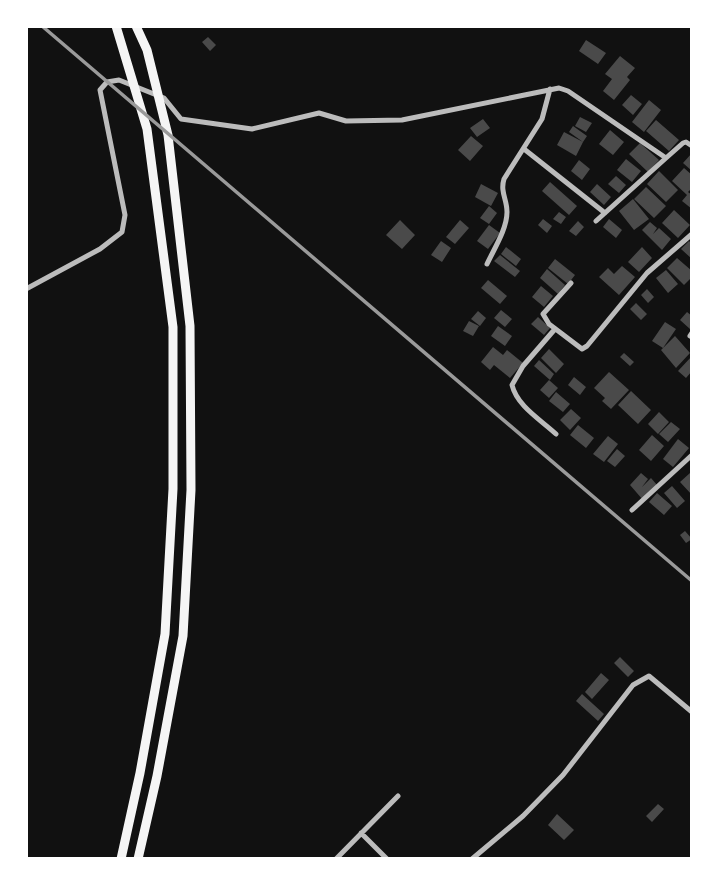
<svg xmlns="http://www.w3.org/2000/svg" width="718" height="885" font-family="Quicksand,sans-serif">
<rect width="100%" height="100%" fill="#111"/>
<path fill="#4a4a4a" d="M208,37L216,45L210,51L202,42Z
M586,40L606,53L598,64L579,51Z
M620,56L635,68L627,77L630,80L614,100L603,91L612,79L605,74Z
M631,95L642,104L633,115L622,105Z
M649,100L661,110L644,132L632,122Z
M580,117L592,123L586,132L575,126Z
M483,119L490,128L477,137L470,128Z
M656,120L679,140L669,151L646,131Z
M573,126L587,136L583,142L569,132Z
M610,130L624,142L613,155L599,144Z
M564,132L583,142L576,156L557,145Z
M471,136L483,146L470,161L458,150Z
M640,143L659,160L648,172L629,154Z
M692,153V171L683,163Z
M626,159L641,171L632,182L617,170Z
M579,160L590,169L582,180L571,171Z
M684,168L692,175V188L688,192L692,195V209L682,201L687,195L672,181Z
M659,171L678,190L666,202L647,184Z
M616,176L626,185L619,193L608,184Z
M550,182L577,206L569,215L542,191Z
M481,184L498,193L491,206L475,197Z
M597,184L611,197L604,205L590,192Z
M646,187L666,206L654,218L634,199Z
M633,199L649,219L634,230L619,211Z
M489,206L497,213L489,224L480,218Z
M674,210L690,225L678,238L662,223Z
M559,212L566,217L561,224L553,219Z
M543,219L552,226L547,233L538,225Z
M609,219L622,230L616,238L603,227Z
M400,220L415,235L402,249L386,235Z
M460,220L469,228L455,244L446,237Z
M578,221L584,227L576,236L569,231Z
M650,222L657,228L653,234L659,228L671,239L662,250L642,230Z
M489,225L500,233L488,249L477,241Z
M441,241L451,248L442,262L431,255Z
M689,241L692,244V259L681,249Z
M506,247L521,259L516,266L501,254Z
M642,247L652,258L639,272L628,262Z
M500,255L520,271L515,277L494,261Z
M677,258L692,271V277L684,285L667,268Z
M555,259L575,275L568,284L548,268Z
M622,266L635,277L619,295L599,277L608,268L614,274Z
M547,269L565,285L558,294L540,278Z
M666,270L678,284L668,293L656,278Z
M488,280L507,296L500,304L481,288Z
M541,286L553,296L544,307L532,297Z
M647,289L654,297L648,303L641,295Z
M636,303L647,314L641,320L630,309Z
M501,310L512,319L505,327L494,318Z
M478,311L486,318L480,326L471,319Z
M687,312L692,316L690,329L680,320Z
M538,317L550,328L544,335L531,324Z
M469,321L479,326L473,336L463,331Z
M665,322L676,329L663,348L652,341Z
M498,326L512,336L505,346L491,336Z
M675,336L690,353L676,368L661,350Z
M493,347L503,355L507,350L523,363L510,378L494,365L490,370L481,362Z
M549,349L564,364L556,373L541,358Z
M624,353L634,362L630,366L620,357Z
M692,356V371L686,378L678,371Z
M539,360L554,374L550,380L534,366Z
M609,372L629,390L611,409L602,401L605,398L594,388Z
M574,377L586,387L580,395L568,385Z
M549,380L558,388L549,398L540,390Z
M631,391L651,410L638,424L618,405Z
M556,392L570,404L563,412L549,401Z
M571,409L581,418L570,430L560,420Z
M659,412L669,422L658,434L648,424Z
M671,422L680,429L668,442L659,434Z
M578,425L594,438L586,448L570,435Z
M652,435L664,446L651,461L639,450Z
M608,436L618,444L604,462L593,454Z
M678,439L689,448L673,467L663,459Z
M617,449L625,456L615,467L607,461Z
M641,473L648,479L642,487L651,478L657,485L643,500L630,485Z
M690,473L692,476V495L680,482Z
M672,486L685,501L677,508L664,493Z
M657,493L672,506L664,515L649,502Z
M685,531L692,539L686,543L680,535Z
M620,657L634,671L628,677L614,663Z
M601,673L609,680L592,699L585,692Z
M582,694L604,714L598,721L576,701Z
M658,804L664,809L652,822L646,816Z
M557,814L574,830L564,840L548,825Z"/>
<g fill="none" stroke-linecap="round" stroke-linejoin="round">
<path stroke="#bcbcbc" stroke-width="5" d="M524,149L605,213
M596,221L666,158
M487,264C494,249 507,229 507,212C507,199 500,192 504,179L542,119L550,89
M571,283L543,314L549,324L582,349L587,346L647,273L692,234
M26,289L100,249L122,232L125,215L100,90L107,82L119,80L164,98L181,119L252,129L319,113L346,121L402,120L559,88L568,91L666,158L683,143L686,142L692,146
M555,329L523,366L512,385C517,406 541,420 556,434
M690,336L692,333
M632,510L692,455
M361,833L387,859
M336,859L398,796
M472,859L523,816L563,775L633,685L649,676L692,712"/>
<path stroke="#f5f5f5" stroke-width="9" d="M116,26L147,129L173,327V489L165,634L140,773L121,859
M136,26L147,50L168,135L190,326L191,490L183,636L157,776L138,859"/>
<path stroke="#9a9a9a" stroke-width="3.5" d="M42,26L692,581"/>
</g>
<rect width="718" height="885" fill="none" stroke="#ffffff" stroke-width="56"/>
</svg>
